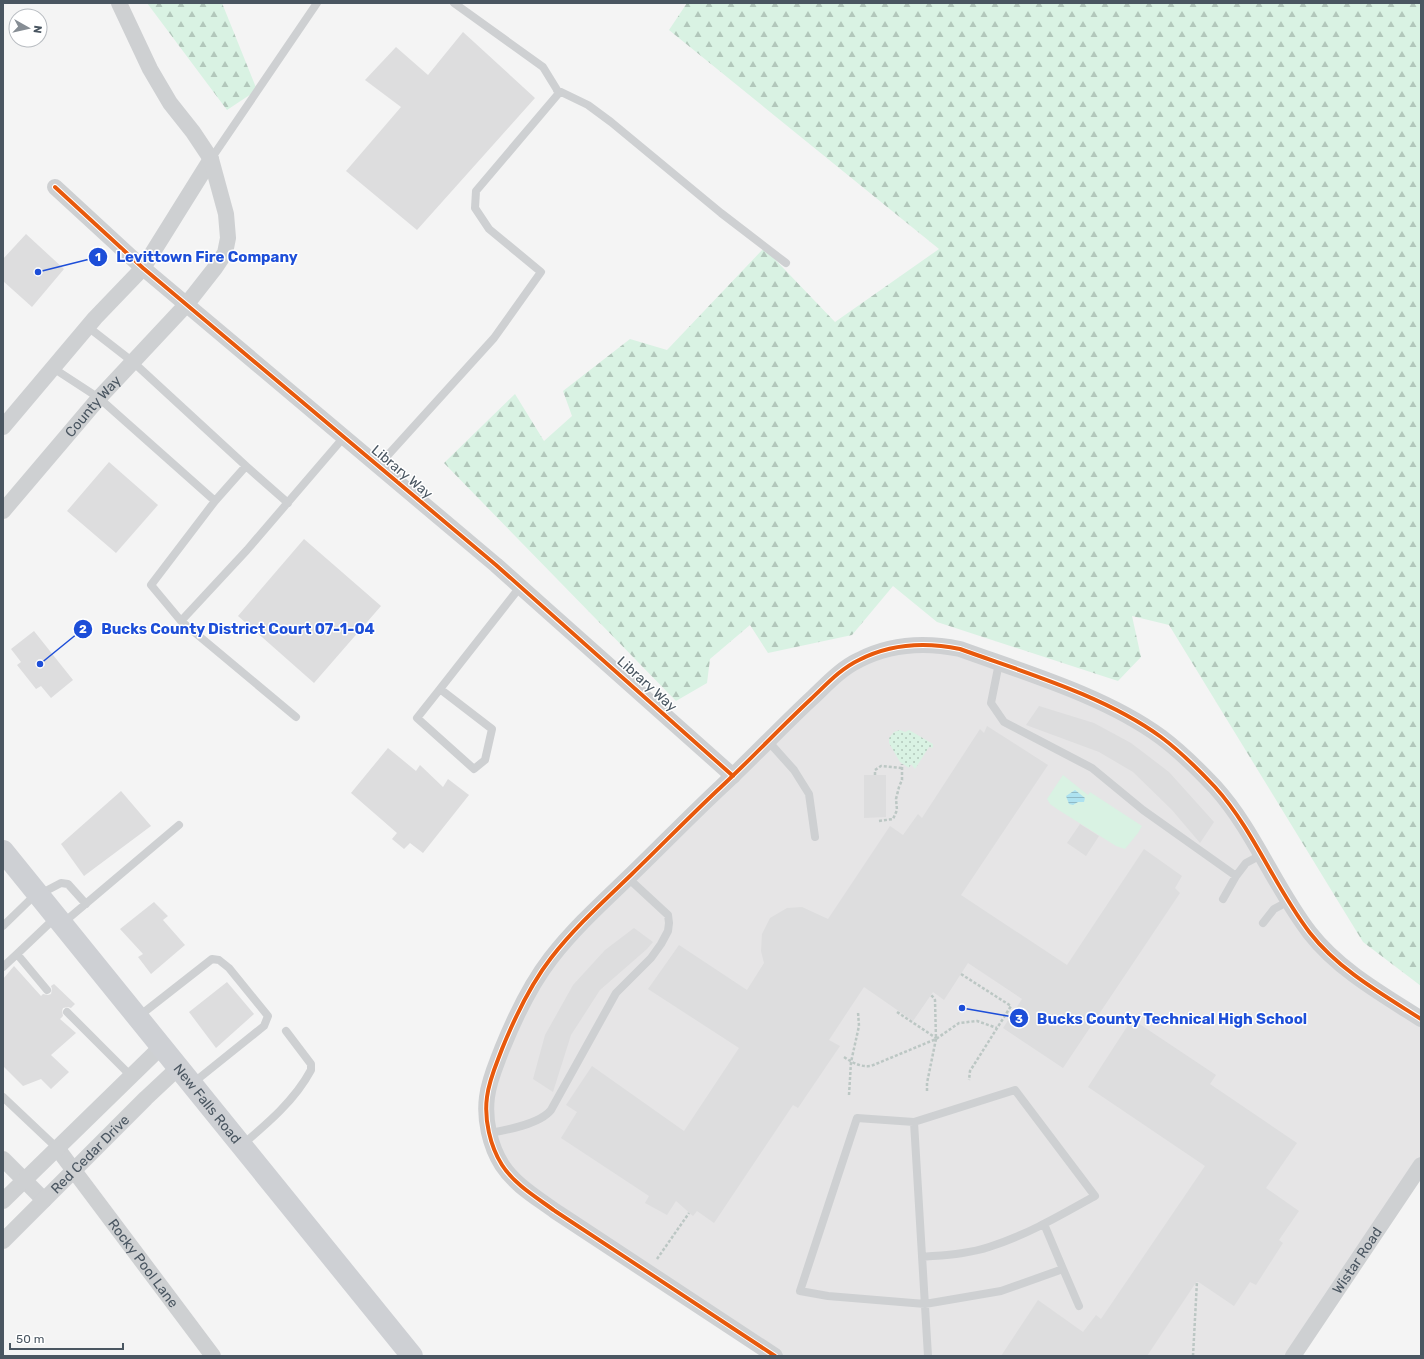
<svg xmlns="http://www.w3.org/2000/svg" width="1424" height="1359" font-family="Rubik,sans-serif">
<defs>
<pattern id="forest-firs" width="22" height="20" patternUnits="userSpaceOnUse"><rect width="22" height="20" fill="#d9f2e3"/><path d="M5 1l3.5 6h-7zM16 11l3.5 6h-7z" fill="#b2c7bb"/></pattern>
<pattern id="garden-dots" width="8" height="8" patternUnits="userSpaceOnUse"><rect width="8" height="8" fill="#d9f2e3"/><path d="M2 2h.1M6 6h.1" fill="none" stroke="#b2c7bb" stroke-width="1.8" stroke-linecap="round"/></pattern>
<pattern id="water-rules" width="6" height="5" patternUnits="userSpaceOnUse"><rect width="6" height="5" fill="#aee2f0"/><path d="M0 2.5h6" fill="none" stroke="#90bac6"/></pattern>
</defs>
<rect width="100%" height="100%" fill="#f4f4f4"/>
<path fill="#e6e5e6" d="M928,645L1109,706L1215,788L1310,933L1421,1019V1167L1294,1356H775L502,1164L487,1097L550,959L857,661Z"/>
<path fill="#d9f2e3" d="M1063,775L1088,795L1090,792L1142,826L1138,833L1125,849L1116,846L1057,809L1050,804L1047,799Z"/>
<path fill="url(#forest-firs)" d="M147,3H222L257,90L227,110Z
M687,3H1421V986L1363,942L1169,625L1132,616L1141,657L1118,681L937,622L893,586L852,635L768,653L750,625L710,659L707,683L676,701L444,463L515,394L544,441L572,416L563,391L630,339L667,350L764,248L835,322L939,249L669,30Z"/>
<path fill="url(#garden-dots)" d="M900,730L905,732L909,730L933,744V747L932,748L929,747L915,769L911,764L909,768L900,762L889,743V738L894,732Z"/>
<path fill="url(#water-rules)" d="M1075,790L1085,798L1084,802H1078L1073,805L1069,804L1066,796Z"/>
<path fill="#ddddde" d="M463,32L535,98L417,230L346,171L401,107L365,80L396,47L428,75Z
M26,234L64,269L32,307L3,281V259Z
M109,462L158,505L116,553L67,511Z
M304,539L381,606L314,683L238,616Z
M34,631L73,680L51,698L41,686L36,689L17,665L21,662L11,649Z
M1039,706L1094,723L1131,743L1169,772L1214,822L1200,843L1172,810L1133,772L1099,752L1026,725Z
M987,726L1048,765L961,895L1067,965L1144,849L1182,876L1175,888L1180,893L1063,1068L1003,1028L1022,999L968,963L944,1000L933,992L913,1021L864,987L829,1040L840,1046L798,1108L793,1105L714,1223L697,1211L693,1216L676,1201L667,1215L645,1203L649,1196L561,1138L577,1112L566,1105L592,1066L684,1131L739,1048L648,989L679,945L747,990L764,963L761,951L762,934L770,918L787,908L802,907L828,919L890,826L903,835L918,814L922,818L980,729L984,733Z
M388,748L416,771L420,765L443,787L448,779L469,795L423,853L410,843L404,849L392,839L397,833L351,793Z
M864,775H886V817L864,818Z
M121,791L151,826L84,876L61,844Z
M1080,824L1099,836L1086,856L1067,843Z
M154,902L168,916L163,920L185,945L151,974L138,957L143,954L120,929Z
M634,928L653,942L647,949L600,990L571,1035L553,1092L533,1079L545,1035L573,985L605,950Z
M14,966L41,996L43,994L48,995L51,994L52,989L51,986L54,984L75,1004L71,1008L68,1007L63,1008L62,1011L63,1016L60,1019L76,1033L51,1055L69,1072L51,1089L41,1079L23,1086L3,1066V979Z
M227,982L254,1014L216,1048L189,1012Z
M1132,1019L1216,1075L1210,1084L1297,1143L1266,1188L1299,1211L1279,1240L1283,1243L1256,1285L1250,1282L1234,1306L1197,1281L1147,1356H1001L1038,1300L1083,1332L1096,1315L1101,1319L1205,1166L1088,1087Z"/>
<g fill="none" stroke-linecap="round" stroke-linejoin="round">
<path stroke="#bcc7c4" stroke-width="2.5" stroke-dasharray="3 2" stroke-linecap="butt" d="M875,775V770L881,766L902,768
M879,821L893,819L897,810L896,799L899,787L902,780V764
M961,974L1011,1006L970,1071L969,1080
M897,1012L936,1038
M844,1057C853,1063 860,1067 871,1066L936,1039L959,1023L977,1021L997,1028
M927,1091V1083L936,1039L935,1000L934,998L931,995
M849,1095L851,1062L859,1026L858,1012
M657,1259L689,1213
M1193,1356L1197,1281"/>
<path stroke="#ced0d2" stroke-width="8" d="M557,90L588,105L611,122L721,213L786,263
M211,159L317,3
M53,368L99,398L215,501L246,466L133,362L88,327
M246,466L288,503
M378,466L494,338L541,272L489,229L475,208L476,191L559,93L543,67L454,3
M181,621L151,585L215,501
M999,663L991,703L1004,722L1092,768L1143,810L1236,876
M440,689L417,718L474,769L485,760L492,729L440,689L520,587
M296,717L181,621L247,550L344,437
M768,741L794,770L809,794L815,837
M40,894L61,883L68,884L86,904
M1223,899L1236,876L1246,863L1261,855
M63,923L179,825
M1263,923L1274,909L1289,901
M3,926L37,893
M3,967L17,954
M47,990L17,954L56,917
M67,1012L131,1076
M138,1017L212,959L219,960L229,968L268,1016L264,1026L193,1083
M3,1097L57,1148
M914,1122L928,1356
M490,1133C507,1130 540,1124 551,1110L616,993L651,958L661,944L668,931L669,923L668,915L628,878
M242,1145C268,1123 295,1100 311,1070V1064L286,1031
M922,1257C944,1255 968,1254 989,1247C1027,1235 1061,1215 1095,1196L1015,1090L914,1122L857,1118L800,1291L828,1296L925,1304L1001,1291L1063,1269L1044,1224
M1063,1269L1079,1306"/>
<g stroke="#ced0d2" stroke-width="16">
<path d="M55,187L143,268L496,565L733,776"/>
<path d="M3,427L95,318L143,268L211,159"/>
<path id="s1" d="M3,511L99,398L186,305L215,268L225,253L228,238L226,214L211,159L193,132L170,103L150,69L119,3"/>
<path id="s2" d="M57,1148L213,1356"/>
<path d="M3,1159L44,1200"/>
<path d="M3,1201L161,1047"/>
<path id="s3" d="M3,1241L146,1098L178,1068"/>
<path d="M775,1356L555,1211C536,1197 515,1185 502,1165C490,1146 484,1119 487,1097C489,1080 496,1065 502,1049C515,1017 530,985 551,958C575,927 604,901 632,874C662,845 691,815 721,787C752,758 780,728 811,699C826,685 840,669 859,660C890,644 926,642 960,649C1026,673 1105,696 1161,737C1181,752 1199,770 1215,787C1254,830 1275,888 1310,933C1339,970 1382,994 1421,1019"/>
<path id="s4" d="M1293,1356L1421,1165"/>
</g>
<path stroke="#ced0d4" stroke-width="22" id="s5" d="M3,851L412,1356"/>
<defs>
<path id="cycleway" d="M55,187L143,268L496,565L733,776
M775,1356L555,1211C536,1197 515,1185 502,1165C490,1146 484,1119 487,1097C489,1080 496,1065 502,1049C515,1017 530,985 551,958C575,927 604,901 632,874C662,845 691,815 721,787C752,758 780,728 811,699C826,685 840,669 859,660C890,644 926,642 960,649C1026,673 1105,696 1161,737C1181,752 1199,770 1215,787C1254,830 1275,888 1310,933C1339,970 1382,994 1421,1019"/>
</defs>
<use href="#cycleway" stroke="#fff" stroke-width="6"/>
<use href="#cycleway" stroke="#e8590c" stroke-width="4"/>
</g>
<g text-anchor="middle" dominant-baseline="central" stroke-width="3" stroke-linejoin="round" paint-order="stroke">
<g font-size="14" fill="#4a5661" stroke="#fff">
<text stroke="none"><textPath href="#s1" startOffset="138">County Way</textPath></text>
<text transform="translate(402 472) rotate(40)">Library Way</text>
<text transform="translate(647 684) rotate(42)">Library Way</text>
<text stroke="none"><textPath href="#s5" startOffset="325">New Falls Road</textPath></text>
<text stroke="none"><textPath href="#s3" startOffset="123">Red Cedar Drive</textPath></text>
<text stroke="none"><textPath href="#s4" startOffset="115">Wistar Road</textPath></text>
<text stroke="none"><textPath href="#s2" startOffset="144">Rocky Pool Lane</textPath></text>
</g>
</g>
<path fill="none" stroke="#1d4ed8" stroke-width="1.5" d="M38 272L98 257M40 664L83 629M962 1008L1019 1018"/>
<g fill="#1d4ed8" stroke="#fff" stroke-width="1.5">
<circle cx="38" cy="272" r="4"/>
<circle cx="40" cy="664" r="4"/>
<circle cx="962" cy="1008" r="4"/>
<circle cx="98" cy="257" r="10"/>
<circle cx="83" cy="629" r="10"/>
<circle cx="1019" cy="1018" r="10"/>
</g>
<g font-size="12" text-anchor="middle" font-weight="bold" fill="#fff">
<text x="98" y="261">1</text>
<text x="83" y="633">2</text>
<text x="1019" y="1023">3</text>
</g>
<g font-size="15" text-anchor="middle" font-weight="bold" fill="#1d4ed8" stroke="#fff" stroke-width="3" stroke-linejoin="round" paint-order="stroke">
<text x="207" y="262">Levittown Fire Company</text>
<text x="238" y="634">Bucks County District Court 07-1-04</text>
<text x="1172" y="1024">Bucks County Technical High School</text>
</g>
<rect width="1424" height="1359" fill="none" stroke="#4a5661" stroke-width="8"/>
<g transform="translate(28 28) rotate(98)"><circle r="19" fill="#ffffff" stroke="#b7bbc0"/>
<path d="M0-3L7 15L0 10L-7 15Z" fill="#868d94"/>
<text y="-6" font-size="11" font-weight="bold" text-anchor="middle" fill="#4a5661">N</text>
</g>
<path d="M10 1343v6h113v-6" fill="none" stroke="#4a5661" stroke-width="2"/>
<text x="16" y="1343" font-size="12" fill="#4a5661" stroke="#ffffff" stroke-width="3" paint-order="stroke">50 m</text>
</svg>
